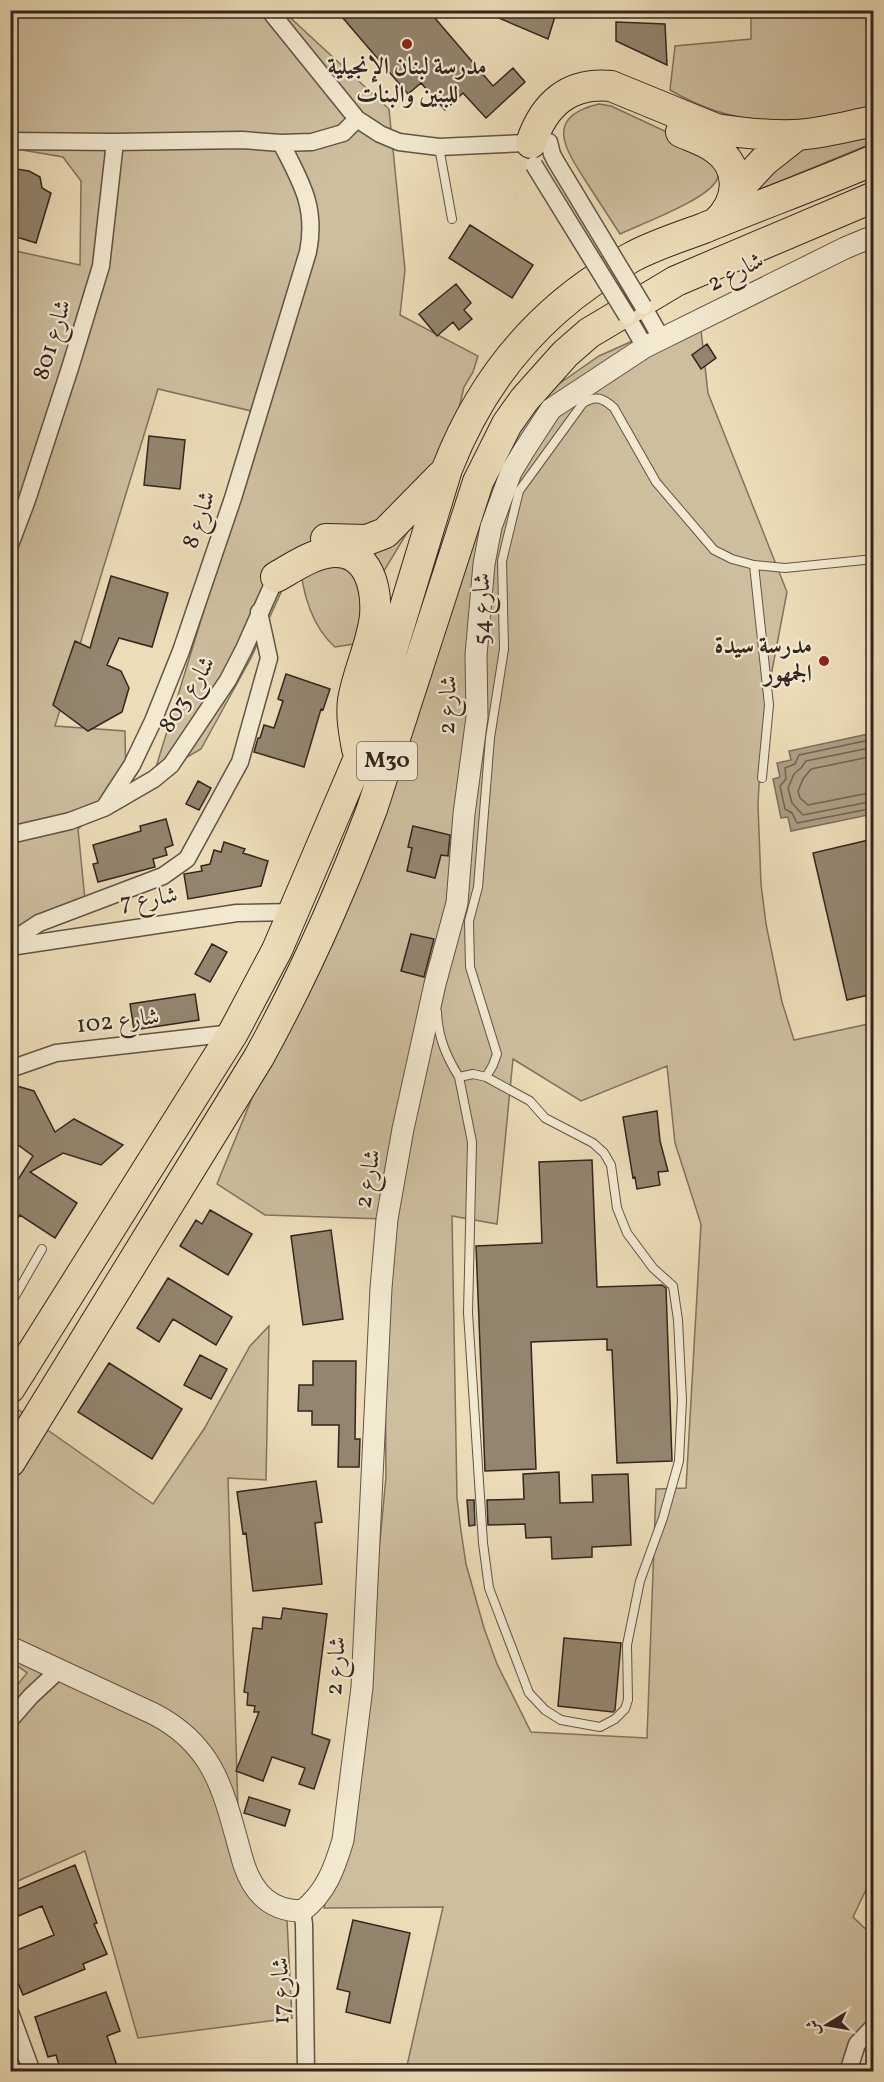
<svg xmlns="http://www.w3.org/2000/svg" width="884" height="2082" font-family="Vollkorn,Amiri,serif">
<rect width="100%" height="100%" fill="#ecddb8"/>
<filter id="stains"><feTurbulence type="fractalNoise" baseFrequency=".00333" numOctaves="4"/><feColorMatrix values="0 0 0 0 .2 0 0 0 0 .09 0 0 0 0 .02 0 0 0 .5 -.17"/></filter>
<radialGradient id="worn" r=".72"><stop offset=".6" stop-color="#630" stop-opacity="0"/><stop offset="1" stop-color="#630" stop-opacity=".3"/></radialGradient>
<path fill="#cdbe9e" stroke="#80725f" stroke-width="1.5" fill-rule="evenodd" d="M10,11H283L389,109L405,270L400,315L478,356L473,372L464,387L459,408L413,523L385,569L354,644L335,647C309,624 301,586 299,553L251,658L201,749L153,777L264,414L158,389L55,726L125,731L126,788L78,829L86,910L11,942V250L80,265L81,181L63,157L11,148Z
M751,11H873V111C794,121 743,133 670,90L675,46L751,39Z
M599,104L611,106L714,154C717,162 720,168 718,177C713,198 641,224 620,234C609,217 598,200 587,183C565,149 543,117 599,104Z
M873,128V143L744,196L788,151Z
M700,321L708,393L787,592L770,681L760,763L758,805L761,884L766,924L782,1002L794,1040L873,1023L874,1873L853,1917L873,1936L874,2036L869,2039L855,2071L412,2072L406,2070L443,1907L324,1908L360,1754L386,1477L384,1219L265,1215L217,1184L354,848L502,443L556,386L599,356L648,334ZM513,1059L581,1101L667,1066L675,1143L701,1224L686,1488L656,1489L647,1738L531,1732L497,1664L484,1628L466,1564L461,1531L457,1498L452,1216L497,1224Z
M269,1326L266,1480L228,1478L238,1810L245,1852L274,1906L287,1920L292,2018L138,2038L85,1851L11,1884V1693L27,1673L11,1661V1412L19,1410L153,1504L204,1429L250,1346Z"/>
<path fill="#ad9e84" stroke="#7c6e5c" stroke-width="1.5" d="M873,733V814L791,831L788,817L781,818L773,779L780,777L777,763L791,760L789,751Z"/>
<g fill="none" stroke-linecap="round" stroke-linejoin="round">
<path stroke="#706252" stroke-width="1.5" d="M874,739L799,755L795,764L785,768L786,779L780,786L785,809L792,813L797,823L874,808
M874,747L806,761L801,768L794,774L788,788L792,803L803,815L874,801
M874,756L811,769L803,779L798,791L800,798L808,805L874,792"/>
</g>
<path fill="#93856f" stroke="#332520" stroke-width="1.5" d="M336,10H428L493,86L513,68L525,82L486,118L463,93L445,110L421,83L408,94Z
M480,10H557L548,39Z
M616,22L665,24L667,65L616,41Z
M10,168L29,171L40,177L42,188L51,193L36,243L10,235Z
M470,225L533,265L512,298L449,258Z
M456,284L471,303L464,310L472,319L459,330L453,322L437,336L419,314Z
M707,344L716,358L701,369L692,355Z
M149,436L185,440L180,489L144,485Z
M111,576L168,593L152,647L119,638L107,665L121,671L129,688L122,712L88,731L53,705L75,641L90,648Z
M286,674L330,689L323,710L321,709L304,767L254,752L258,738H260L264,725L274,728L283,701L278,699Z
M198,781L211,788L199,810L186,804Z
M166,819L173,845L165,848L167,855L153,859L155,867L98,882L93,864L98,863L93,845L141,831L140,826Z
M413,826L450,835L448,856L441,855L435,878L407,871L412,848L408,847Z
M873,839V994L847,1000L813,853Z
M224,842L245,849L243,853L268,861L261,886L188,899L184,874L202,871L201,866L210,864L214,850L221,852Z
M411,934L434,939L424,977L401,971Z
M212,944L227,952L210,982L195,974Z
M195,994L199,1020L134,1030L130,1004Z
M10,1084L34,1091L55,1132L74,1119L123,1145L101,1165L63,1153L30,1172L77,1203L55,1238L20,1215L10,1229V1192L33,1156L10,1139Z
M657,1111L660,1141L668,1171L658,1172L660,1185L637,1189L635,1177L633,1178L623,1117Z
M592,1160L597,1287L662,1285L666,1288L672,1461L617,1463L612,1350H607V1339L531,1342L536,1469L485,1471L476,1246L542,1243L539,1162Z
M210,1210L252,1234L228,1275L180,1246L196,1220L202,1224Z
M331,1230L343,1319L303,1325L291,1236Z
M168,1278L232,1317L216,1345L173,1319L159,1342L137,1328Z
M200,1355L227,1369L211,1399L184,1385Z
M313,1361H356L355,1439H360L359,1467H338L339,1425H312V1411H298L299,1385H313Z
M109,1363L182,1409L152,1459L78,1412Z
M559,1472L560,1503L593,1502L592,1475L628,1474L631,1545L592,1547V1557L552,1559L551,1537L526,1538L525,1524L488,1525L487,1500L524,1499L523,1474Z
M316,1481L322,1522L315,1523L322,1584L253,1591L246,1533L243,1534L237,1492Z
M467,1500H474L475,1525L469,1526Z
M283,1608L327,1614L312,1734L330,1740L314,1789L299,1784L305,1768L272,1757L263,1781L236,1771L259,1712H254L255,1706L247,1705L248,1693L244,1692L253,1628L262,1629L263,1617L281,1619Z
M564,1638L621,1643L615,1710L613,1712L558,1706Z
M249,1797L290,1810L285,1826L244,1813Z
M75,1865L97,1923L94,1924L107,1954L83,1964L85,1969L23,1995L10,1963V1953L54,1935L42,1906L16,1917L11,1903L15,1901L11,1892Z
M353,1920L410,1933L390,2023L346,2012L350,1992L337,1989Z
M106,1992L120,2031L107,2036L119,2072H61L56,2055L48,2057L35,2017Z"/>
<g fill="none" stroke-linecap="round" stroke-linejoin="round">
<defs>
<path id="service" d="M439,147L452,219
M754,565L769,705L762,778
M437,1012C438,1037 446,1056 459,1077L473,1074L486,1077L493,1065L497,1054L470,967L469,921L478,887L490,738L504,649L502,561L519,491L583,403C596,395 603,398 614,408L656,482L714,550L732,559L754,565L785,568L874,559
M459,1077L472,1142L468,1313L483,1543L489,1588L529,1693L545,1710L561,1720L600,1727L615,1719L625,1709L628,1700L627,1645L640,1581L663,1518L679,1461L682,1400L678,1320L673,1286L653,1268L627,1233L617,1208L611,1165L604,1153L593,1143L545,1118L530,1101L486,1077
M10,1305L42,1249"/>
<path id="minor" d="M269,10L357,119L380,134L399,142L439,147L549,142L552,154L555,160
M10,141L115,142L242,140L281,143L312,142L343,133L357,119
M643,306L661,338
M627,316L645,347
M10,545L27,500L70,368L101,266L115,142
M104,808L132,765L153,721L181,651L233,498L308,252C317,207 301,182 281,143
M10,835L70,821L104,808L154,779L171,765L228,680L244,649L276,577
M10,942L39,923L163,876L187,859L240,762L269,658L259,612
M10,947L237,913L295,912
M10,1069L56,1053L233,1033
M10,1720L31,1696L60,1669
M302,1911L304,1924L306,2072
M10,2012L32,2072
M848,2072L857,2044L874,2026"/>
<path id="tertiary" d="M10,1647L154,1714C220,1748 225,1801 244,1865C254,1894 271,1911 302,1911C326,1893 335,1867 343,1840L362,1687L381,1288L387,1219L403,1129L435,984L457,903L464,814L477,717L476,655L484,564L491,527L511,472L523,452L551,409L645,347L845,248L874,236"/>
<path id="motorway" d="M681,132C692,137 706,141 716,149C743,169 739,202 716,223
M531,143C544,104 569,82 611,86L716,129C742,133 768,136 795,135C821,134 848,126 874,121
M735,192L764,161L797,135
M326,539L367,540L385,533L441,476
M276,577C294,567 313,553 334,552C369,550 377,589 375,616C372,644 358,671 353,700C351,717 354,732 357,749
M10,1388L233,1033L277,950L359,758L447,469C483,376 543,305 632,257C654,245 680,237 704,228C760,205 818,184 874,160
M10,1462L259,1057C303,977 340,894 372,809L478,482L507,424L524,400L565,354L589,333L676,281L874,197"/>
</defs>
<use href="#service" stroke="#615346" stroke-width="10"/>
<use href="#minor" stroke="#615346" stroke-width="19"/>
<use href="#tertiary" stroke="#615346" stroke-width="23"/>
<use href="#motorway" stroke="#332520" stroke-width="32"/>
<use href="#service" stroke="#f3e9d1" stroke-width="8"/>
<use href="#minor" stroke="#f3e9d1" stroke-width="16"/>
<use href="#tertiary" stroke="#f3e9d1" stroke-width="21"/>
<use href="#motorway" stroke="#ecddb8" stroke-width="30"/>
<defs>
<path id="minor-bridge" d="M555,160L643,306
M534,165L627,316"/>
</defs>
<use href="#minor-bridge" stroke="#615346" stroke-width="19" stroke-linecap="butt"/>
<use href="#minor-bridge" stroke="#f3e9d1" stroke-width="16"/>
</g>
<g fill="#8f2418" stroke="#f3e9d1" stroke-width="2">
<circle cx="407" cy="44" r="6"/>
<circle cx="824" cy="661" r="6"/>
</g>
<g text-anchor="middle" dominant-baseline="central" stroke-width="4.5" stroke-linejoin="round" paint-order="stroke">
<rect fill="#f3e9d1" stroke="#6d6055" stroke-width="1.5" x="357" y="742" width="60" height="38" rx="4.5"/>
<g font-size="22" font-weight="bold" fill="#332520">
<text x="387" y="761">M30</text>
</g>
<g font-size="24" font-weight="bold" fill="#332520" stroke="#f3e9d1">
<text x="407" y="68">مدرسة لبنان الإنجيلية<tspan x="407" dy="28">للبنين والبنات</tspan></text>
<text x="812" y="647" text-anchor="end">مدرسة سيدة<tspan x="812" dy="28">الجمهور</tspan></text>
</g>
<g font-size="24" fill="#332520" stroke="#f3e9d1">
<text transform="translate(736 273) rotate(-26)">شارع 2</text>
<text transform="translate(53 340) rotate(-73)">شارع 801</text>
<text transform="translate(200 520) rotate(-71)">شارع 8</text>
<text transform="translate(483 609) rotate(-90)">شارع 54</text>
<text transform="translate(188 695) rotate(-58)">شارع 803</text>
<text transform="translate(449 705) rotate(-88)">شارع 2</text>
<text transform="translate(149 900) rotate(-8)">شارع 7</text>
<text transform="translate(118 1022) rotate(-6)">شارع 102</text>
<text transform="translate(369 1179) rotate(-80)">شارع 2</text>
<text transform="translate(337 1666) rotate(-86)">شارع 2</text>
<text transform="translate(282 1991) rotate(-91)">شارع 17</text>
</g>
</g>
<rect width="884" height="2082" fill="none" stroke="#ecddb8" stroke-width="36"/>
<rect x="12" y="12" width="860" height="2058" fill="none" stroke="#332520" stroke-width="3"/>
<rect x="18" y="18" width="848" height="2046" fill="none" stroke="#332520" stroke-width="1.5"/>
<g transform="translate(827 2025) rotate(259)" stroke="#f3e9d1" stroke-width="4.5" paint-order="stroke">
<path d="M0-4.5L10 22L0 15L-10 22Z" fill="#332520"/>
<text y="-9" font-size="16" font-weight="bold" text-anchor="middle" fill="#332520">ش</text>
</g>
<rect width="100%" height="100%" filter="url(#stains)"/>
<rect width="100%" height="100%" fill="url(#worn)"/>
</svg>
